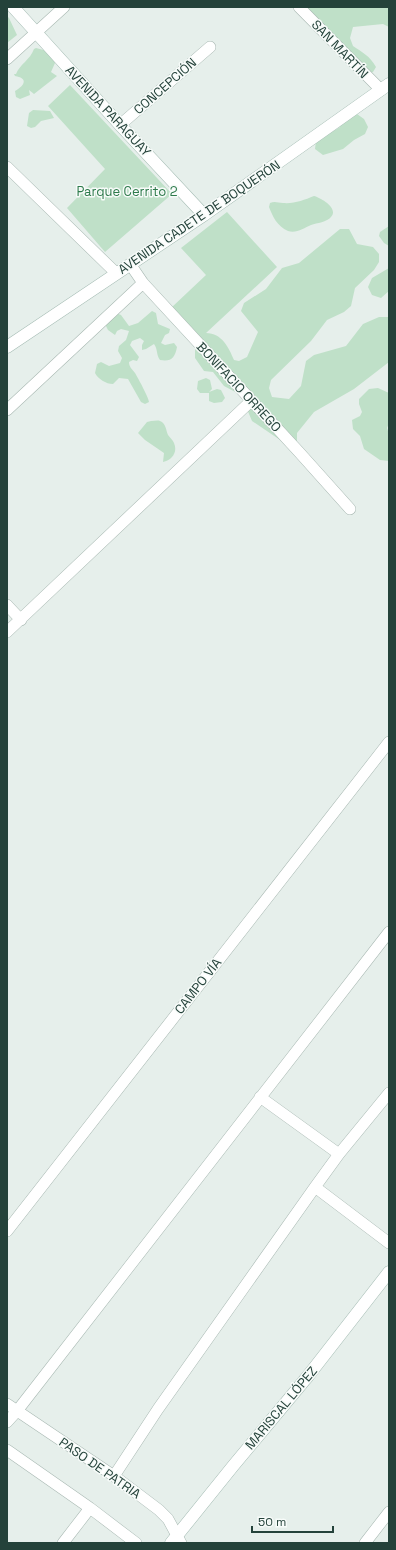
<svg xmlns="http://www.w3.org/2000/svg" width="396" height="1550" font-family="'Space Grotesk',sans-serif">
<rect width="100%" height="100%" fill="#e6efeb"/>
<path fill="#bfe0c8" d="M300,7H389V27L383,24L353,27L350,38L353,46C362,52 370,56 376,67L373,72L369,73Z
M7,16L9,18L17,35L7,43Z
M36,48L51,52L55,63L51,72L57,76L34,94L29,90L30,95L20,99L16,97L15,91C24,86 29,78 15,76L14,74H16C20,64 30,60 34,49Z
M70,85L172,194L105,252L67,208L105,169L48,106Z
M33,110L50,111L54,118L41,121L35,127L31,128L27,126L29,113Z
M357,114L364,119L368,127L365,134L354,140L343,149L323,155L315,149L316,141C322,134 332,133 340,127L341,121Z
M314,196C321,198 339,208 331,217C327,222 317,223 311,225C304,228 296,234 288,231C277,226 273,217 269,207L270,203C275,201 278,203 283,203C294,204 304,200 314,196Z
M227,212L277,267L206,333C222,333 229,348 234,360L239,361L247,357L258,332L241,311L244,303L266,289L282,268L299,263L340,229H349L357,244L373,247L379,254V262L374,270L355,288L351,306L344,312L327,320L311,341L271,380L269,388L272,397L289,399L301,386L306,361L314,355L346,346L363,324L379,317H389V362L354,389L314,412L297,433V442L289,446L252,421L241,395L224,386L213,372L204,371L195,358V341L171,308L206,275L181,248Z
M389,226V246L384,243L379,236L380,232Z
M389,268V291L381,298L372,295L368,287L372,278Z
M152,311L156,313L158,324L170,329L169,333L165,335L161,343L165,345L174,343L177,347C175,358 171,362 160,360C156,355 158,349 154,344L146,349L142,350V345L144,341L140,338L132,341L130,345L139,357L137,361L133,360L129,362C129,367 132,369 135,373C138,378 149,398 149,402L145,404L141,402L128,379L119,378L113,384C106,384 98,379 95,373L97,364L101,362L109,366L120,363L122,358L118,351L119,346L126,340L129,331L121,329L117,331L115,335L108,330L104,322L116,313L121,315L129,326L138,323Z
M206,378L210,380L212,389L209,392L217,389L221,390L225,398L222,402L214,403L209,401V393H200L197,389L198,381Z
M378,388L389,393V423L387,428L389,434V461L380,460L364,449L360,436L353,429L352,420L360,416L362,412L359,404V399L369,389Z
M151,421C154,421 158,420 160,421C166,423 166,431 168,435C170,438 173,440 174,443C178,452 172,460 163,462L164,453L145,440L138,433L147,422Z"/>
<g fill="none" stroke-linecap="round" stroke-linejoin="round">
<defs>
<path id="street" d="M299,7L381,90
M7,59L64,7
M120,125L210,47
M7,167L116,273
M130,264L143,283L299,452L350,509
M7,410L143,283
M7,605L21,620
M7,632L251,401
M260,1097L339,1154
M315,1187L389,1243
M7,1231L389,742
M7,1404L114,1476L159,1510L168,1519L181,1543
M7,1422L17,1411L389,932
M7,1450L90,1508L136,1543
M114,1476L158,1409L315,1187L339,1154L389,1093
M63,1543L90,1508
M365,1543L389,1512"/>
<path id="secondary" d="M13,7L120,125L204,215
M7,347L204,215L389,84
M171,1543L233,1466L308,1376L389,1272"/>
</defs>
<use href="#street" stroke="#a8b8b2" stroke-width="12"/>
<use href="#secondary" stroke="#a4bbb3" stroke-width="13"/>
<use href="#street" stroke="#fff" stroke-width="11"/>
<use href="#secondary" stroke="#fff" stroke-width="12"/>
</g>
<g text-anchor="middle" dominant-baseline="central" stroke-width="3" stroke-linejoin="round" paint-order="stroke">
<g font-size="13" fill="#24423a" stroke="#f7fbf9">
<text transform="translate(340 49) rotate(46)">SAN MARTÍN</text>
<text transform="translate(165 86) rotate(-41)">CONCEPCIÓN</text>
<text transform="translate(108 111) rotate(47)">AVENIDA PARAGUAY</text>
<text transform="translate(199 217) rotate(-34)">AVENIDA CADETE DE BOQUERÓN</text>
<text transform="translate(239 387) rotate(47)">BONIFACIO ORREGO</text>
<text transform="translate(198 986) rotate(-52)">CAMPO VÍA</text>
<text transform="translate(281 1408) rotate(-50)">MARISCAL LÓPEZ</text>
<text transform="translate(100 1468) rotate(35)">PASO DE PATRIA</text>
</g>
<g font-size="13" fill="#2d7a4b" stroke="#f7fbf9">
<text x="127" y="191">Parque Cerrito 2</text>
</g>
</g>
<rect width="396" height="1550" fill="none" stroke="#24423a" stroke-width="16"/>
<path d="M252 1526v6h81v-6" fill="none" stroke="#24423a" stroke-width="2"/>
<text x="258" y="1526" font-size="12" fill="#24423a" stroke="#f7fbf9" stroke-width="3" paint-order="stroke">50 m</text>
</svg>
